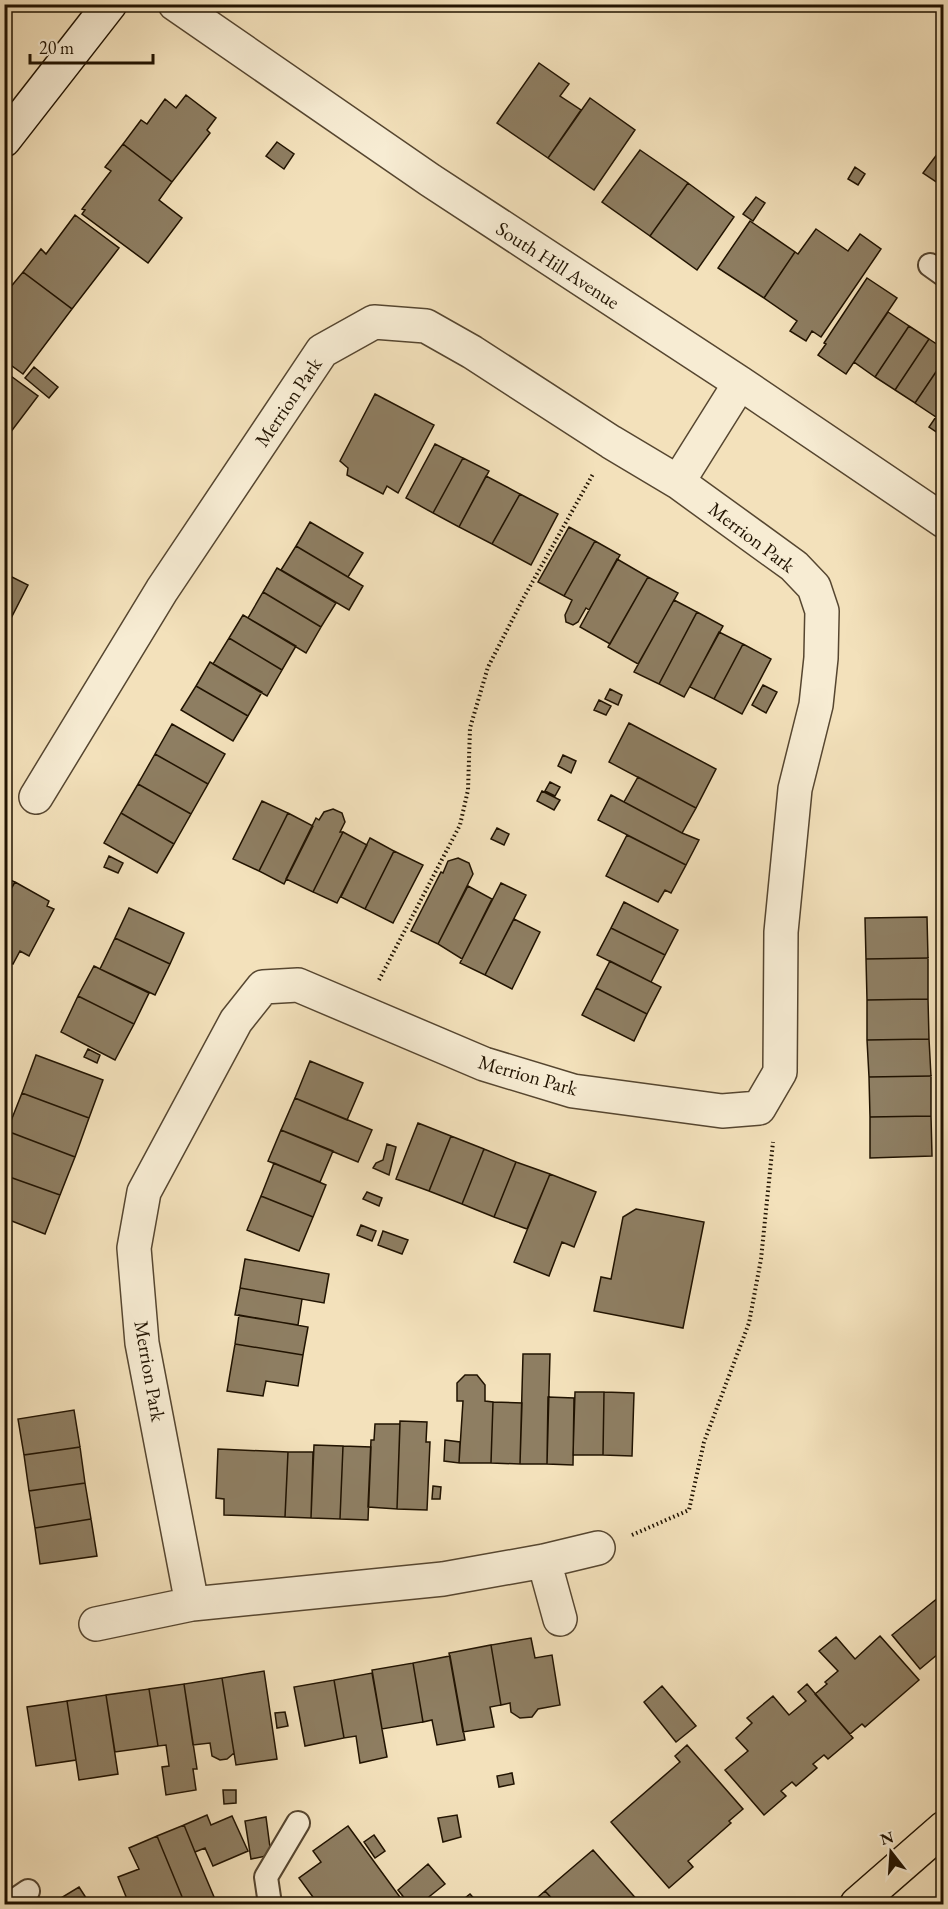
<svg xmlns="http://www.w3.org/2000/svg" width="948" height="1909" font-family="'EB Garamond',serif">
<rect width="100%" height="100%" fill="#f3e1bb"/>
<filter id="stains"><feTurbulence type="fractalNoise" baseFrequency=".00333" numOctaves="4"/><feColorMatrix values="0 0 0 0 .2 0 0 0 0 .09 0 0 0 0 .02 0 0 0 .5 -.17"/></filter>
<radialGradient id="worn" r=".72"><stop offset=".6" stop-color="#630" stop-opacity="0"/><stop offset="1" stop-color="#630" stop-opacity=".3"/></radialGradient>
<path fill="#8e7e62" stroke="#211301" stroke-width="1.5" d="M539,63L569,84L560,96L581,110L548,158L497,123Z
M186,95L216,118L207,130L210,133L172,182L123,144L141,120L147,124L165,99L176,108Z
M590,98L635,130L594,190L548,158Z
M277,142L294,154L284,169L266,156Z
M123,144L172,182L159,200L182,218L148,263L82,214L85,210L82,209L111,171L105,167Z
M944,145V187L923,173Z
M640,150L688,183L650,236L602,202Z
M855,167L865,174L858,185L848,179Z
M688,183L734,217L697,270L650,236Z
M756,197L765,203L753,221L743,214Z
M75,215L119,248L72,309L23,272L41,249L46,254Z
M750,221L795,252L764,298L718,268Z
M816,229L848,251L860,234L881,249L821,337L812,331L806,341L790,331L797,321L764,298L795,252L798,254Z
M23,272L72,309L23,374L4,360V307L8,303L4,301V295Z
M867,278L897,298L846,374L818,355L826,344L824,343Z
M888,312L909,326L875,377L854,362Z
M909,326L929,339L895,390L875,377Z
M929,339L944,349V360L915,403L895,390Z
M944,360V405L936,417L915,403Z
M34,367L58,387L49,398L25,378Z
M4,371L38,396L7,437L4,435Z
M375,394L434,425L398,493L387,486L383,494L347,475L348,468L340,461Z
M944,405V437L929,427Z
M435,444L463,458L433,513L406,498Z
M463,458L489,471L459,527L433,513Z
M486,476L520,494L492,544L459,527Z
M520,494L558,514L531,565L492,544Z
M310,522L363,553L348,577L296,546Z
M569,527L595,541L564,596L538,582Z
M595,541L620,555L589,610L586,608L578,622L573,625L566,622L565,615L572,600L564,596Z
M296,546L363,586L349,610L281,570Z
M617,559L648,577L610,644L580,627Z
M277,568L336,603L321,627L263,592Z
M4,573L28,585L4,632Z
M648,577L678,593L638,664L608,647Z
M263,592L321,627L306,653L248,618Z
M674,600L697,612L659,684L634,672Z
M697,612L723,626L684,697L659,684Z
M243,615L296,646L282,670L229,638Z
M719,632L743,644L714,699L690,687Z
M229,638L282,670L267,696L213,664Z
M743,644L771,659L742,714L714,699Z
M210,662L262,692L248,716L196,686Z
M763,685L777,692L766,713L752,705Z
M196,686L248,716L233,741L181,710Z
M610,689L622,695L618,705L605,699Z
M599,700L611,706L606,715L594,710Z
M629,723L716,769L696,808L609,762Z
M172,724L225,754L208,784L155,754Z
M155,754L208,784L191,814L138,784Z
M563,755L576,761L571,773L558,766Z
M638,777L696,808L682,833L624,802Z
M550,782L560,787L555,796L545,791Z
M138,784L191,814L174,844L121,813Z
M542,791L560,800L554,810L537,801Z
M611,795L682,833L699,840L686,865L598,820Z
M262,801L288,813L259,871L233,859Z
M333,809L342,813L345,822L340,832H343L313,892L286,879L316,818L319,820L324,812Z
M121,813L174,844L157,873L104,843Z
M288,813L313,826L284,884L259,871Z
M497,828L509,834L504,845L491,839Z
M343,832L367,845L337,903L313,892Z
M627,835L686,865L671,893L665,890L658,902L606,876Z
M370,838L394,851L365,909L341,897Z
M394,851L423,865L393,923L365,909Z
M109,856L123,863L118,873L104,867Z
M458,858L469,863L473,874L438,944L411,931L441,872L443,873L448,861Z
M4,877L15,882L4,901Z
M15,882L49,901L47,906L54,909L29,956L20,951L13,964L4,960V901Z
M501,883L526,895L485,975L460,963Z
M468,886L492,899L462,959L438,944Z
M624,902L678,930L665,955L611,928Z
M129,908L184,933L170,964L115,938Z
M927,917L928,958L866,959L865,918Z
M514,919L540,932L512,989L485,975Z
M611,928L665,955L651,982L597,955Z
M115,938L170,964L155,995L100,969Z
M928,958V999L867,1000L866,959Z
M610,961L661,987L647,1014L596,988Z
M94,966L149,993L134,1024L78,996Z
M596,988L647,1014L634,1041L582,1015Z
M78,996L134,1024L115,1060L61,1032Z
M928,999L929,1039L867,1040V1000Z
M929,1039L931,1076L869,1077L867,1040Z
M88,1049L100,1055L97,1063L84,1057Z
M36,1055L103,1080L89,1118L22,1093Z
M310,1061L363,1083L347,1120L295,1098Z
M931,1076V1116L870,1117L869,1077Z
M22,1093L89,1118L75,1157L7,1131Z
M295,1098L372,1130L358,1162L281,1130Z
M931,1116L932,1156L870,1158V1117Z
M418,1123L451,1136L429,1191L396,1179Z
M281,1130L333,1151L320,1182L268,1161Z
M7,1131L75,1157L60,1195L4,1175V1138Z
M451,1136L484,1149L462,1204L429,1191Z
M387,1144L396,1147L389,1175L373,1168L376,1163L383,1160Z
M484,1149L516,1162L494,1217L462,1204Z
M516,1162L550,1174L527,1229L494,1217Z
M274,1163L326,1185L313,1217L261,1196Z
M550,1174L596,1192L574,1247L562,1242L549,1276L514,1262Z
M4,1175L60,1195L45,1234L4,1218Z
M367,1192L382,1198L379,1206L363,1199Z
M261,1196L313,1217L299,1251L247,1230Z
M636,1209L704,1222L683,1328L594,1311L601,1277L611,1279L623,1217Z
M361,1225L376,1231L372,1241L357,1235Z
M383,1231L408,1240L402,1254L378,1245Z
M245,1259L329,1274L324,1303L240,1288Z
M240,1288L302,1299L298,1325L235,1315Z
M239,1315L308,1327L303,1355L235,1344Z
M235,1344L303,1355L298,1386L266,1381L263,1396L227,1391Z
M523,1354H550L547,1464H520Z
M465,1375H477L485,1385V1401L493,1402L491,1463H459L463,1401H457V1383Z
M575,1392H604L603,1455H573Z
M604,1392L634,1393L632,1456L603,1455Z
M548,1397L574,1398L573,1465L547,1464Z
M493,1402L522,1403L520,1464L491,1463Z
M74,1410L80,1447L24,1455L18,1419Z
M400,1421L427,1422L426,1442H430L427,1510L397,1509Z
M375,1424H400L397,1509L368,1507L371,1440H374Z
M445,1440L460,1442L459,1463L444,1461Z
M314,1445L343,1446L340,1519L311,1518Z
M343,1446L371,1447L368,1520L340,1519Z
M80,1447L85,1483L29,1491L24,1455Z
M218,1449L288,1452L285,1517L224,1515V1499L216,1498Z
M288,1452H313L311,1518L285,1517Z
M85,1483L91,1519L35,1528L29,1491Z
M433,1486L441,1487L440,1499H432Z
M91,1519L97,1556L40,1564L35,1528Z
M944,1593V1649L920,1669L892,1635Z
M880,1636L919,1680L865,1727L862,1724L850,1734L815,1694L827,1684L825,1682L838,1671L819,1651L836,1637L855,1659Z
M531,1638L535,1658L552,1655L560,1705L538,1709L532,1717L520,1718L511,1712L510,1703L501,1705L491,1645Z
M491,1645L501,1705L490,1707L494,1727L463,1732L449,1653Z
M450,1656L465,1740L437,1745L432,1720L423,1722L413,1663Z
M413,1663L423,1722L382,1729L372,1670Z
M264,1671L277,1759L236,1765L222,1678Z
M372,1673L387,1757L360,1763L356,1736L344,1738L334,1680Z
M222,1678L234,1753L227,1759L220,1760L212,1756L210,1743L193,1745L184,1684Z
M334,1680L344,1738L305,1746L294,1687Z
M184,1684L197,1769H193L196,1790L166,1795L162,1767L169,1766L166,1745L158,1746L149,1689Z
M807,1684L853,1738L828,1759L824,1755L813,1764L817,1768L796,1786L792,1782L781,1791L786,1796L764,1815L725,1770L748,1751L736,1738L752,1723L747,1718L773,1696L789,1715L806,1701L798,1692Z
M662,1686L696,1726L676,1742L644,1702Z
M149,1689L158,1746L115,1752L106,1695Z
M106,1695L118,1774L79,1780L67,1701Z
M67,1701L76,1760L36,1766L27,1707Z
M285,1712L288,1726L277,1728L275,1713Z
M687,1745L743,1809L729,1821L731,1823L688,1861L693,1867L669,1888L611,1822L680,1762L675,1756Z
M512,1773L514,1784L499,1787L497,1776Z
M223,1790H236V1803L224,1804Z
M207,1815L211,1825L232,1816L248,1851L213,1866L205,1848L195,1852L184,1825Z
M457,1815L461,1837L443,1842L438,1818Z
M266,1817L271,1855L251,1859L245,1821Z
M184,1825L195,1852L217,1904H185L157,1836Z
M348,1826L405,1904H355L351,1899L344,1904H318L299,1878L321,1862L313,1851Z
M374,1835L385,1851L375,1858L364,1842Z
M157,1836L185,1904H129L118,1877L139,1869L129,1848Z
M593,1850L640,1903L638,1904H557L545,1891Z
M428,1864L445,1884L420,1904H409L398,1890Z
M79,1887L90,1904H51Z
M545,1891L557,1904H530Z
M470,1894L479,1904H462L460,1902Z"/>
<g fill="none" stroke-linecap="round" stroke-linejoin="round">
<defs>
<path id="lane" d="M930,265L944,275
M9,1904L28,1891
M270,1904L266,1877L298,1823"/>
<path id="street" d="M175,4L430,180L740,383L944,521
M678,482L740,383
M36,797L162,590L322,351L374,322L426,326L472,352L611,442L678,482L794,566L814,587L822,611L821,658L816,705L795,789L781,932L780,1072L759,1108L722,1111L573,1091L484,1064L298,985L263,987L236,1021L144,1192L134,1248L142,1343L192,1604L443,1579L544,1561L598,1548
M544,1561L560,1619
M96,1624L192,1604"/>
<path id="secondary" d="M4,140L110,4"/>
<path id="highway" d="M857,1904L944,1828"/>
</defs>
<use href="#lane" stroke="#564630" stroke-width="26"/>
<use href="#street" stroke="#564630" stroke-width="36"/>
<use href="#secondary" stroke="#211301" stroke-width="36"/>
<use href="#highway" stroke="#211301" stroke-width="36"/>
<path stroke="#211301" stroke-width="4" stroke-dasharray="1.5 3" stroke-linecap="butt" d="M379,980L460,825L468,790L470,728L488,667L524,597L593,474
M632,1535L689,1510L704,1442L749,1323L761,1259L773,1142"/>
<use href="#lane" stroke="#f7ecd3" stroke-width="22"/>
<use href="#street" stroke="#f7ecd3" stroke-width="33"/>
<use href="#secondary" stroke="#f7ecd3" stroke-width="33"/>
<use href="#highway" stroke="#f3e1bb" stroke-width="33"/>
</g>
<g text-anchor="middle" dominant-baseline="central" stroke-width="5" stroke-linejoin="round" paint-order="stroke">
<g font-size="20" fill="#211301" stroke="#f7ecd3">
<text transform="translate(558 265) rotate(33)">South Hill Avenue</text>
<text transform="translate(288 402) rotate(-56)">Merrion Park</text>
<text transform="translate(752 537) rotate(37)">Merrion Park</text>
<text transform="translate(528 1075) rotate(16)">Merrion Park</text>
<text transform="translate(150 1371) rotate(80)">Merrion Park</text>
</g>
</g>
<rect width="948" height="1909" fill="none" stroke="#f3e1bb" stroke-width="24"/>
<rect x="6" y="6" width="936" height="1897" fill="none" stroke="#211301" stroke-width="3"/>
<rect x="12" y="12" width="924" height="1885" fill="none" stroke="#211301" stroke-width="1.5"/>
<g transform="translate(891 1852) rotate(343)" stroke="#f7ecd3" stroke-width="4.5" paint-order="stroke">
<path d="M0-4.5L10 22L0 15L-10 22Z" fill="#211301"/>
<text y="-9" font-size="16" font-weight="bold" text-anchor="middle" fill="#211301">N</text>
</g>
<path d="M30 54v9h123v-9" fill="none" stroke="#211301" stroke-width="3"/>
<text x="39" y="54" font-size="18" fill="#211301" stroke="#f7ecd3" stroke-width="4.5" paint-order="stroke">20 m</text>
<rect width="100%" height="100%" filter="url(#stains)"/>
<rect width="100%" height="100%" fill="url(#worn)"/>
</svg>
